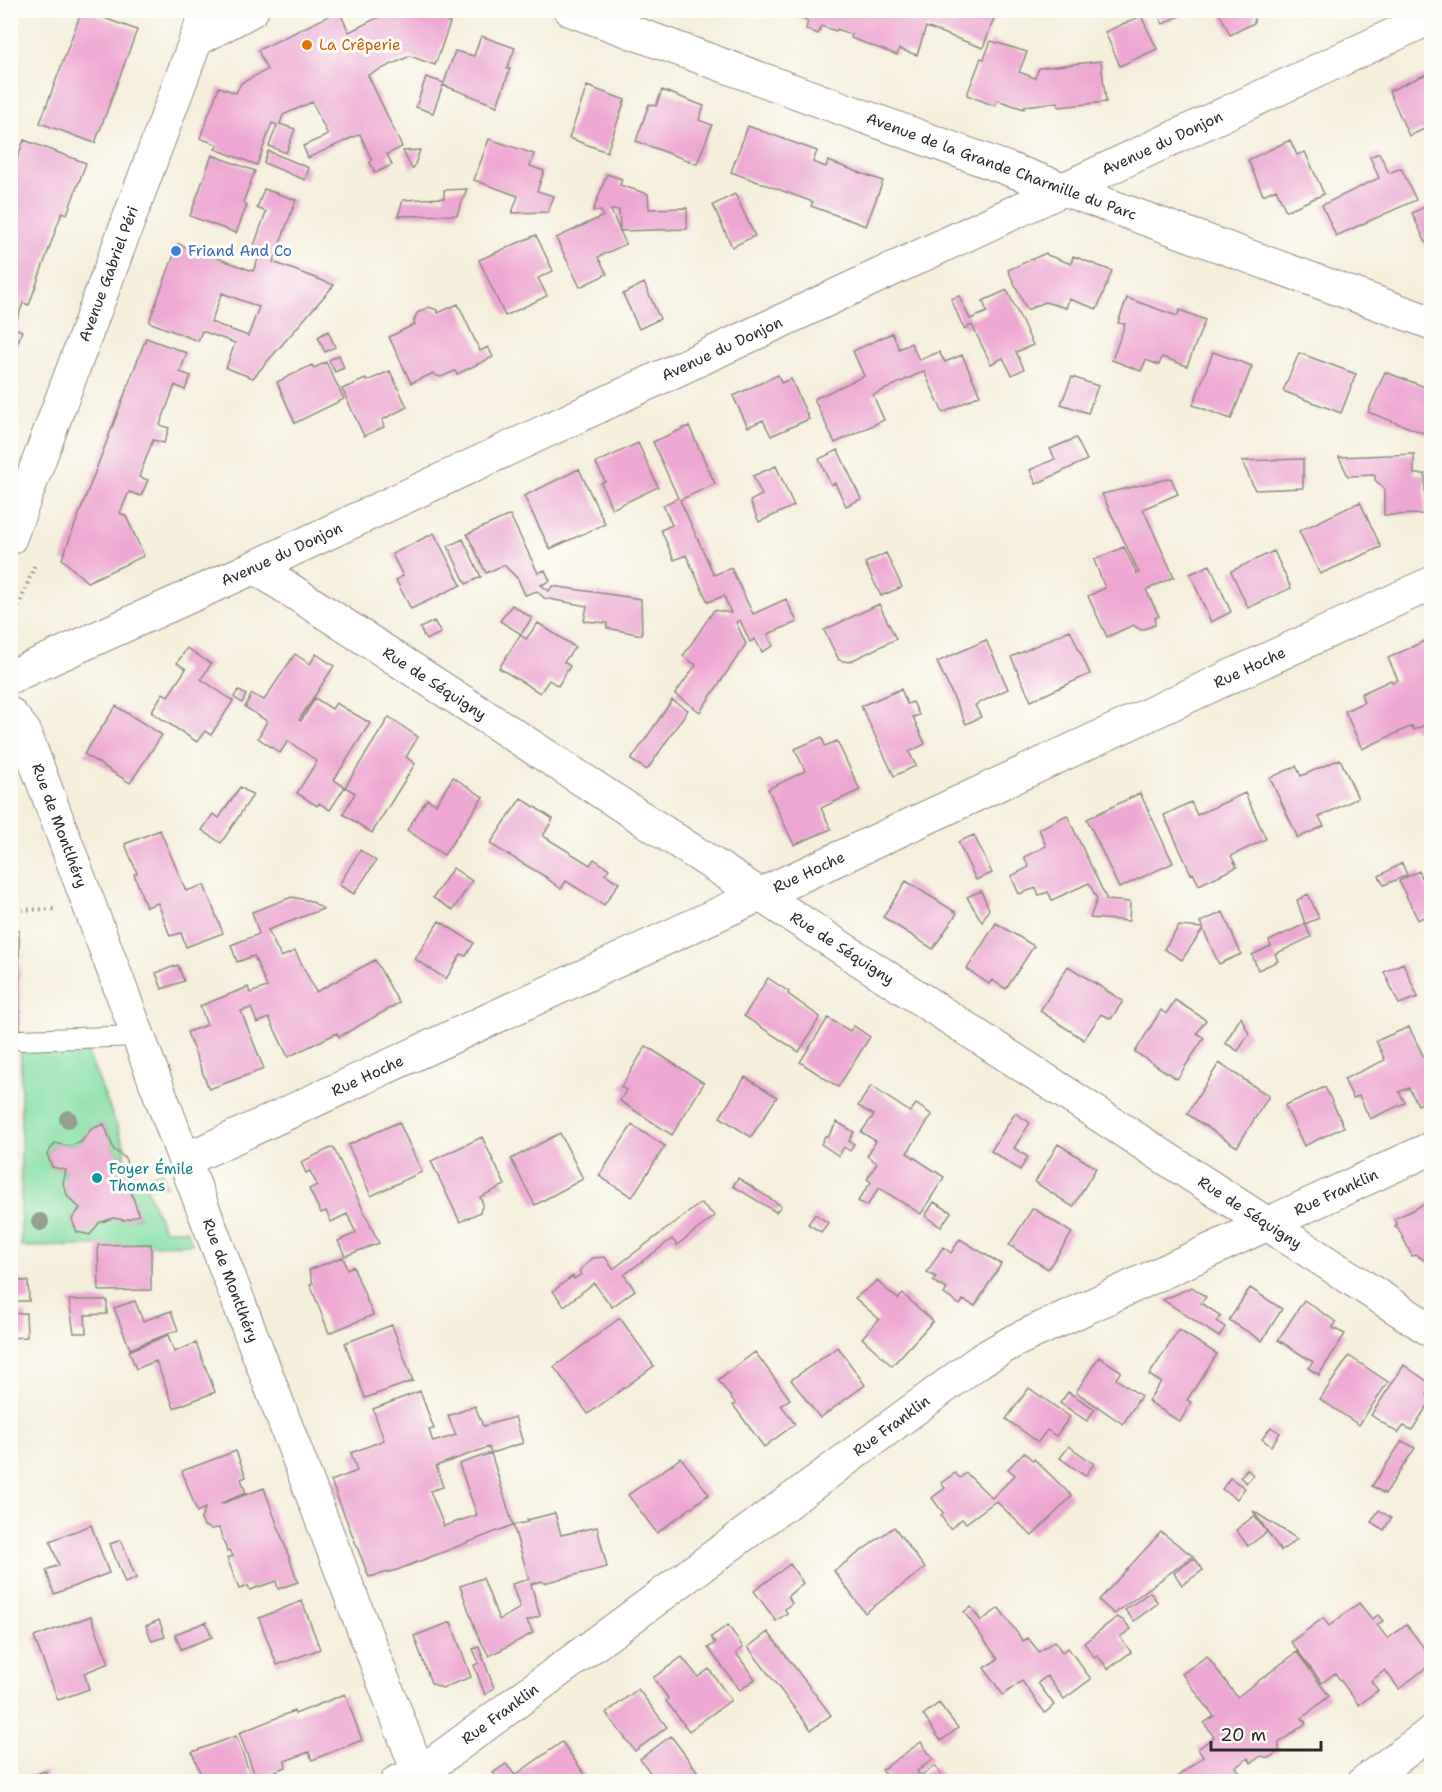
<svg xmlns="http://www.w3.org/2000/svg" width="1442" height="1792" font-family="'Shantell Sans',sans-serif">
<rect width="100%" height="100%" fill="#fdfcf7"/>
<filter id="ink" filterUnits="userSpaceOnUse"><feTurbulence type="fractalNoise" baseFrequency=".0167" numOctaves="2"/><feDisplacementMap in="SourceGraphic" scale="12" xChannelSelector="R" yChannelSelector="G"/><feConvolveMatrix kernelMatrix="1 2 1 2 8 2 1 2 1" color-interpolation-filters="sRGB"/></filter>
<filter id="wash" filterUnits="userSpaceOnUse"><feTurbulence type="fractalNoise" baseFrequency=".008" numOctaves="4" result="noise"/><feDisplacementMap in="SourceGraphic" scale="24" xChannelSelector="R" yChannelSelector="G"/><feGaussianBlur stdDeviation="1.35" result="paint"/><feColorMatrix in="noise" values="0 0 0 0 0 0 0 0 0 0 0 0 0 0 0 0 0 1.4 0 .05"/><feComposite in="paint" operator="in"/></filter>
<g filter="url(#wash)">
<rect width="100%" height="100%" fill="#f4eedb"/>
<path fill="#86dfa5" stroke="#588568" stroke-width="1.5" d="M21,1050L87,1051L125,1147V1158L114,1150L104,1124L91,1129L81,1142L69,1146L55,1143L47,1154L52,1167L66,1170C61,1190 65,1195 80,1208L72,1219L77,1232L113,1218L125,1220L139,1216L128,1183L130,1172L144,1178L161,1171L167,1186L146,1187L164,1230H187L192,1244L21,1247Z"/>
<g id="blocks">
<path fill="#eca7d2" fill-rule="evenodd" d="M82,10L137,30L95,143L40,123Z
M393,10H420L450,23L435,65L410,56L368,75L402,147L387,154L392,165L375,173L370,162L372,161L360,134L308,158L303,146L328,135L312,102L283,115L280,124L295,129L286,153L269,146L277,125L272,123L257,165L215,149L218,145L200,138L219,87L236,93L241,83L267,70L258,50L339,11L349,32Z
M793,10L932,11L997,10L983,48L926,27L917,55L899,49L897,55L851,38L852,35L837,29L836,31L821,26L818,34L806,29L808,21L791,15Z
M1156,10H1192L1163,24Z
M1218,10H1255L1254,23L1230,35Z
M1141,16L1157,49L1120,66L1105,32Z
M481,36L515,48L507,69H510L497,106L443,85L433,113L416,107L426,77L444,83L455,51L474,56Z
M991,41L1027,52L1019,72L1035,78L1039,68L1101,61L1106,102L1059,107L1058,102L1025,106L1024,109L997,100L995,106L967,95L981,58L984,59Z
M1431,72V126L1409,136L1389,91Z
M587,86L625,100L607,152L569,138Z
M662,90L704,106L699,120L712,125L697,164L636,141L649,104L656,106Z
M748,126L817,151L813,162L826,167L828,161L883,181L866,226L811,206L813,202L731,172Z
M489,139L534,154L530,166L544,171L537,191L554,196L548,212L512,213L518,196L474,180Z
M24,140L86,163L67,214L62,212L29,305L23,303L14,328L22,331L11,361L10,178Z
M1290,140L1297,155L1305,152L1324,194L1286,211L1276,189L1263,195L1248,160Z
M420,150L414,167L412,169L403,151Z
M268,151L309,168L305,180L264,163Z
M1379,153L1389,173L1401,168L1416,200L1336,236L1322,205L1379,178L1370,157Z
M212,155L255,171L243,202L247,205L236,233L190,216Z
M607,174L622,179L620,185L648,194L649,209L687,208V229L620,231L619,210H611L620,231L626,244L598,257L607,274L580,287L556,238L603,216L601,211H593Z
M264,189L296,200L273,262L334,285L253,378L226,368L235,343L202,331L198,341L149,322L178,244L253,271L259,257L251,254L266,212L257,208ZM222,293L259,307L248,336L211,322Z
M467,189L457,215L398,216L403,200L444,198V190Z
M735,194L755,236L732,247L713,205Z
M1431,204V254L1412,213Z
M536,235L553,271L538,278L547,296L505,316L479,260Z
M1046,253L1047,255L1071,264L1073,256L1112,271L1097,309L1069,299L1066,308L1045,302L1027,310L1008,270Z
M644,283L660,319L639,329L623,294Z
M1007,290L1033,345L1016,352L1024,369L1012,375L1003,358L991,364L972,325L964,329L951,299L959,296L970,319L987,312L983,301Z
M1127,298L1177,316L1180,310L1205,320L1187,366L1162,357L1159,365L1146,360L1141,371L1112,360L1125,324L1118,323Z
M458,304L480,351L488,347L493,357L457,374L455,371L441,377L434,375V373L411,383L389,337L415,324L414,321L417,313L429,307L437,310L438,313Z
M328,331L335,347L325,352L318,337Z
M892,333L899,349L911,343L919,360L939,352L945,362L962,355L980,395L943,413L924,371L873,395L884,420L835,443L814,399L864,376L853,351Z
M146,338L187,353L180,372L191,376L185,390L175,385L160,425L169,428L164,443L153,440L139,477L148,480L141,496L129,492L120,513L126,516L144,556L87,582L62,559Z
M1213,352L1252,366L1231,419L1193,405Z
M1299,353L1356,374L1341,413L1283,391Z
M339,355L344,368L335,372L329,360Z
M326,362L344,399L295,423L277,382L312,365L314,368Z
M390,371L407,407L382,420L384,427L364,436L342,389L366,379L367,381Z
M1385,372L1431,389V436L1368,412Z
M778,375L781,383L791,379L809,419L771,436L763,420L748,427L733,396Z
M1072,377L1098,386L1088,413L1061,404Z
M689,426L715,484L680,500L714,575L731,568L753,614L786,599L797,622L768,634L773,646L762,652L755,639L750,642L740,620L736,622L746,644L700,712L675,694L696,665L683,656L714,610L731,613L724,596L708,602L686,555L674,560L661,530L672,525L663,505L678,498L653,442Z
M1076,438L1087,460L1036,484L1030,470L1055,459L1050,449Z
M638,443L658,487L612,509L601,483L605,481L596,463Z
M838,450L861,499L846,506L835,483L831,485L819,459Z
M1414,454V474H1425V514L1384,515V488L1375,480V475L1348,476L1339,457Z
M1303,459V488L1255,490L1242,461Z
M776,466L794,506L759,522L750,501L762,495L753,476Z
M579,469L605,524L550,549L524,496Z
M1171,478L1178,494L1143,509L1174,577L1146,590L1159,616L1155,618V625L1141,630L1133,625L1107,637L1088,596L1105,588L1094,560L1124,547L1137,574L1139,573L1102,494Z
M1360,502L1381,547L1320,574L1299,531Z
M510,515L538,573L545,570L550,581L541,585L549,591L552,586L641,599L642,635L607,628V623L584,621L587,606L544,598L537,591L525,595L518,579L504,565L486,573L467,534Z
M434,533L461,585L411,609L396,580L403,576L392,554Z
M463,539L481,577L466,584L448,546Z
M1274,551L1291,588L1248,608L1231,571Z
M886,553L902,587L881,596L865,563Z
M1210,565L1231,612L1211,622L1190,574Z
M879,604L896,639L849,662L839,660L824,630Z
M512,605L532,618L521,634L500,621Z
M434,621L441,633L426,640L420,628Z
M538,623L575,647L564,662L570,666L558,686L549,680L540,693L499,668L520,635L526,639Z
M1070,630L1090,674L1031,701L1011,657Z
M1431,638V722L1414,730L1412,726L1362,749L1345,711L1364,702L1361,694L1391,680L1392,682L1398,680L1388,658Z
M986,640L1008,689L975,705L981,717L966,724L937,662Z
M187,648L211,664L201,679L233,701L211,735L205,731L197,742L151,712L163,693L168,696L186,669L177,663Z
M295,654L310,664L316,654L334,666L299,720L301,721L315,698L332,709L336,703L370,723L334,780L345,787L330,810L319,803L317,806L297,793L317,761L288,741L280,753L258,738L267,721L245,707L252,694L264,700Z
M901,689L907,704L913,702L919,715L913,717L925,744L909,752L916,766L894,776L861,706Z
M238,690L246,695L242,703L234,697Z
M672,700L688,710L647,770L631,760Z
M116,706L162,735L130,783L84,754Z
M389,717L418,737L406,757L415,764L372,833L343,814L355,793L345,787Z
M822,737L825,746L837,741L860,790L821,808L831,829L794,845L768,789L805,771L795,749Z
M1340,759L1358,798L1319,817L1324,826L1298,838L1270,778L1296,766L1301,776Z
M453,777L483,797L444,855L407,830L427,799L436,804Z
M240,787L253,795L221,843L202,830L213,814L219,818Z
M1140,793L1173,863L1119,888L1087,819Z
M1245,793L1266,839L1231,856L1237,867L1199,885L1193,873L1191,874L1164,815L1191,802L1197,815Z
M521,798L553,819L543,836L590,865L594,859L609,869L605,874L619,883L604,905L566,881L561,889L545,877H546L490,844Z
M1067,815L1107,900L1130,902L1129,921L1090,918L1097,899L1089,883L1052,900L1048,892L1039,895L1036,888L1019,894L1011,876L1029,867L1024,857L1046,846L1039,829Z
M160,830L186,891L204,885L223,933L186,947L181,933L170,936L158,903L146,907L134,874L137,873L125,844Z
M974,835L992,873L976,880L958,842Z
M360,850L376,861L354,894L339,885Z
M1402,863L1407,875L1384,885L1379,876Z
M453,868L472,881L453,910L433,898Z
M1419,871L1431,898V913L1418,920L1399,881Z
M906,881L957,913L933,949L883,917Z
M981,891L989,909L982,922L967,897Z
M1308,894L1319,918L1305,924L1297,900Z
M292,897L311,901L323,909L268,930L281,957L295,951L316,992L375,960L399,1003L339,1037L337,1033L288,1057L269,1018L257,1023L251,1008L241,1011L264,1069L209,1089L187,1032L207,1025L200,1006L248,987L250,993L267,987L254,956L237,962L231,945L259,934L252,912Z
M1223,912L1241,954L1219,964L1203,929L1182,960L1164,949L1179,926L1203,928L1200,922Z
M439,921L474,943L466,956L461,954L446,979L415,959Z
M996,923L1034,946L1006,989L992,980L989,984L967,969Z
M1305,924L1311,937L1275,954L1278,961L1258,970L1252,955L1271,946L1269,941Z
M10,931H19L20,1028H10Z
M1403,963L1418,997L1399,1004L1384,972Z
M178,965L184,981L162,989L156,973Z
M1068,966L1123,1001L1111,1019L1101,1014L1084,1040L1040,1011Z
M768,978L789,992L788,994L820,1017L799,1052L744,1016Z
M1175,1000L1206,1020L1197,1033L1204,1038L1177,1079L1135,1052L1161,1010L1166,1014Z
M1241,1017L1249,1034L1238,1051L1225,1043Z
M828,1018L850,1031L854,1026L870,1037L838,1087L800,1062Z
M1409,1027L1431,1072V1099L1418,1105L1409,1088L1399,1092L1405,1103L1370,1119L1359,1096L1353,1098L1344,1079L1385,1060L1376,1041Z
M646,1046L704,1083L672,1135L620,1101L626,1090L621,1087Z
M1219,1063L1269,1096L1237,1147L1187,1114Z
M745,1077L777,1097L751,1137L720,1117Z
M871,1086L910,1112L916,1104L932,1115L907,1153L944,1177L921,1214L879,1188L867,1206L858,1201L871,1182L867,1179L877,1163L867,1156L876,1141L861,1132L874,1115L858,1106Z
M1325,1087L1344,1127L1304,1146L1285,1105Z
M1015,1113L1030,1123L1014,1148L1028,1157L1020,1170L991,1151Z
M399,1122L422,1172L371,1196L348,1145Z
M837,1122L854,1132L849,1141L854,1144L850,1151L844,1147L839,1156L821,1144L825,1136L828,1137Z
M104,1124L114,1150L125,1158L130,1172L128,1183L139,1215L125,1220L113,1218L99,1223L90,1235L77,1232L72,1219L80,1208L68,1197L63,1184L66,1170L52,1167L47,1154L55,1143L69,1146L81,1142L91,1129Z
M632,1125L665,1146L632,1197L599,1176Z
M560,1133L583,1179L535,1205L511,1159Z
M482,1137L505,1185L480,1197L483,1204L480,1212L460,1222L431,1161Z
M1058,1144L1096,1168L1073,1207L1035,1182Z
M333,1147L379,1243L345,1256L338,1241L356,1233L347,1214L331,1222L326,1211L321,1213L309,1189L317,1185L310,1171L306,1173L301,1162Z
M738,1178L780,1205L781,1206L776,1212L733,1186Z
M1431,1201V1264L1416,1255L1412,1256L1398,1228L1395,1226L1397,1225L1394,1219Z
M934,1202L951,1212L941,1227L925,1216Z
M701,1203L715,1216L677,1245L672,1239L624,1275L635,1290L612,1307L594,1283L564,1306L553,1291L573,1276L574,1279L581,1274L579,1271L593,1258L605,1257L613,1269Z
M1033,1208L1072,1233L1048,1269L1009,1245Z
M815,1214L828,1223L821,1232L808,1224Z
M960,1239L1001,1264L975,1306L963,1300L960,1305L944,1294L947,1289L933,1281L936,1277L927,1272L943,1247L951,1253Z
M151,1244V1290L99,1291L98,1245Z
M343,1257L347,1269L353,1266L373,1315L329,1333L310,1284L313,1283L309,1270Z
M10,1281H28L29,1301H10Z
M877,1281L898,1299L903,1294L933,1321L892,1366L862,1338L879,1319L855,1298Z
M1192,1287L1206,1297L1201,1303L1221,1316L1217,1321L1225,1327L1219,1337L1163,1300Z
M1250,1288L1282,1309L1262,1341L1229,1320Z
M69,1300H107V1314L85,1315L86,1333H74Z
M1304,1300L1336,1322L1333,1328L1345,1334L1319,1375L1308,1368L1313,1362L1278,1340Z
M135,1301L143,1321L171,1311L178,1330L130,1349L114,1308Z
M26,1313L27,1337L10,1338V1314Z
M620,1318L654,1366L588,1414L554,1367Z
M392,1325L413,1381L365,1398L345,1343Z
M1179,1330L1217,1354L1187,1400L1191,1402L1180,1422L1148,1401L1161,1382L1149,1375Z
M168,1335L174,1352L196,1343L215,1392L174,1408L156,1361L136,1369L129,1351Z
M838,1347L865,1385L820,1418L791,1380Z
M755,1352L790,1399L781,1405L795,1424L764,1447L733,1405L736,1404L718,1380Z
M1349,1356L1388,1382L1359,1425L1320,1399Z
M1099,1357L1121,1371L1116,1379L1141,1396L1123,1424L1076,1392Z
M1404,1365L1431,1384V1388L1427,1395L1431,1398V1400L1412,1430L1404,1426L1398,1433L1371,1415Z
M1029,1388L1070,1417L1056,1436L1047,1430L1038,1442L1006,1419Z
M420,1391L434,1429L429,1430L433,1442L456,1435L448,1416L475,1406L483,1426L515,1417L523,1443L491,1453L489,1447L436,1466L443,1487L430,1491L444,1526L477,1515L459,1464L491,1453L513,1525L397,1570L369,1577L331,1481L357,1471L351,1453L384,1440L373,1409Z
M1068,1392L1095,1409L1087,1421L1060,1403Z
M1271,1427L1280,1433L1271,1446L1262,1439Z
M1402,1441L1415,1448L1385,1494L1372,1486Z
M1069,1446L1094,1464L1085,1476L1060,1458Z
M236,1451L246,1477L241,1479L246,1493L221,1503V1504L264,1488L298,1582L278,1589L276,1581L250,1590L248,1586L239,1589L227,1558L233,1556L230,1550L227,1551L219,1528L211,1529L204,1526L201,1519L205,1508L197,1512L182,1471Z
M1024,1452L1033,1461L1034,1459L1072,1496L1032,1536L996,1501L966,1523L962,1519L950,1529L941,1516L944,1514L932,1498L945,1488L941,1483L955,1473L960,1478L966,1473L992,1498L1015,1475L1008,1469Z
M681,1458L709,1494L657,1533L628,1495Z
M1247,1469L1253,1475L1246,1483L1240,1477Z
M1230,1478L1245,1488L1237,1499L1222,1489Z
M1379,1510L1391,1518L1384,1530L1371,1522Z
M1253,1511L1288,1533L1297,1539L1281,1551Z
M555,1513L561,1535L597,1527L607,1567L544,1583L542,1581L531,1584L540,1616L527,1621L533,1633L489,1656L477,1634L460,1586L483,1578L499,1620L520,1608L512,1584L529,1579L513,1525L528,1522L527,1520Z
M1254,1516L1267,1532L1248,1546L1236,1530Z
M91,1525L109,1573L54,1594L46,1570L59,1565L50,1541Z
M894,1527L925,1568L865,1613L834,1571Z
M1161,1532L1193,1556L1114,1614L1099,1600Z
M121,1540L136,1578L125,1583L110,1544Z
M1194,1558L1203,1570L1182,1585L1174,1573Z
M790,1564L803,1583L788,1596L792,1603L785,1609L787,1613L776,1621L754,1591Z
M1150,1592L1158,1603L1134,1621L1125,1610Z
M302,1601L320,1649L277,1665L259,1618Z
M1359,1603L1372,1619L1378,1615L1383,1621L1377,1625L1388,1639L1406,1624L1431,1657V1664L1399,1689L1385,1670L1371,1681L1378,1690L1359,1705L1335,1673L1322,1683L1291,1642L1323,1618L1329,1626Z
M971,1607L981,1621L999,1608L1023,1641L1028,1638L1039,1652L1054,1641L1062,1652L1068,1648L1091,1679L1064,1699L1047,1676L1038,1683L1054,1705L1045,1713L1022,1681L1003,1695L984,1668L998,1659L964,1612Z
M91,1616L109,1663L84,1673L89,1689L58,1700L34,1637Z
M1117,1617L1123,1620L1131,1629L1120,1637L1131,1652L1108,1669L1097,1655L1095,1658L1084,1643Z
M159,1620L165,1637L152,1641L146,1626Z
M206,1622L212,1637L181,1649L175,1634Z
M451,1622L471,1677L442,1688L431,1683L414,1636Z
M728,1625L743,1647L736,1653L755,1679L740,1690L708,1648L715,1643L711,1637Z
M768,1632L831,1715L811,1730L748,1647Z
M479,1647L494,1688L485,1695L474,1665L479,1663L473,1649Z
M1297,1652L1329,1696L1302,1718L1306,1723L1279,1743V1751L1269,1758L1261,1756L1251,1763L1248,1758L1236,1767L1246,1782H1182L1178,1776L1203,1757L1198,1749L1214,1737L1204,1723L1214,1716L1182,1674L1207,1656L1237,1697Z
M682,1657L698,1677L709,1669L731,1700L689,1731L666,1701L668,1698L653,1678Z
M638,1689L667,1727L635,1751L606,1713Z
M345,1694L362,1740L312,1760L309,1752L285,1761L286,1767L256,1778L239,1733L294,1711L295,1714Z
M939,1703L958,1728L941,1741L923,1715Z
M236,1736L252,1779L245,1782H204L192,1752Z
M671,1736L700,1775L692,1782H657L640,1759Z
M562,1742L585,1775L577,1782H500L493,1773L506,1764L515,1775Z
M921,1742L933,1759L917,1771L920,1776L935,1766L946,1782H894L891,1778L889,1780L882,1770Z
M45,1771L49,1782H18L17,1781Z"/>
</g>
</g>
<g filter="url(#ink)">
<use href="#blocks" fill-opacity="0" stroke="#908c83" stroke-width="1.5"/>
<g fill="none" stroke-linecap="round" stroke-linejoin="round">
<defs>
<path id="service" d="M21,1040L138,1036"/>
<g id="minor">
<path id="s1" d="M571,10L1432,323"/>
<path d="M196,40L252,10"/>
<path id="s2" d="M255,567L1432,1331"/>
<path id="s3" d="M10,677L255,567L1432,17"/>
<path id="s4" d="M10,714L24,731L191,1177L422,1782"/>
<path id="s5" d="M185,1160L779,886L1432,583"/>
<path id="s6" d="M397,1782L420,1773L981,1360L1014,1341L1432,1148"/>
<path d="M1364,1782L1432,1732"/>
</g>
<g id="tertiary">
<path id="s7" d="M10,538L207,10"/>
</g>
</defs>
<use href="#service" stroke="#908c83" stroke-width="22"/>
<use href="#minor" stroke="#908c83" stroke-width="35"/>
<use href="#tertiary" stroke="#908c83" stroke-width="35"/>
<path stroke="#908c83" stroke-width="4" stroke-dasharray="1.5 4.5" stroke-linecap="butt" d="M10,629L35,564
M10,910L55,909"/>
<use href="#service" stroke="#fff" stroke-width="20"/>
<use href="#minor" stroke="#fff" stroke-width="33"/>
<use href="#tertiary" stroke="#fff" stroke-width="33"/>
</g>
<g fill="#94a08f">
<circle cx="68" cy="1119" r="9"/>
<circle cx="40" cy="1222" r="9"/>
</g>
</g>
<circle fill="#e8710a" stroke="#fdfcf7" stroke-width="2" cx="307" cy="45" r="6"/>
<circle fill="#3f7fe0" stroke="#fdfcf7" stroke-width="2" cx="176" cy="251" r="6"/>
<circle fill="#0f9aa8" stroke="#fdfcf7" stroke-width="2" cx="97" cy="1178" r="6"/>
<g text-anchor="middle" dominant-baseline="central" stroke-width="6" stroke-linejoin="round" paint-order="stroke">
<g font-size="15" fill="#c56008" stroke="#fdfcf7" text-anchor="start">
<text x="319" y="45">La Crêperie</text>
</g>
<g font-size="15" fill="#2b2b2b" stroke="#fdfcf7">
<text stroke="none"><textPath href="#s3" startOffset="1270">Avenue du Donjon</textPath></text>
<text stroke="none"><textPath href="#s1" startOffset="458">Avenue de la Grande Charmille du Parc</textPath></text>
<text stroke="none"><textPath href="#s7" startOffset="282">Avenue Gabriel Péri</textPath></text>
<text stroke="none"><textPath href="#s3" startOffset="784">Avenue du Donjon</textPath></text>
<text stroke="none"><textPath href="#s3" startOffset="298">Avenue du Donjon</textPath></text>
<text stroke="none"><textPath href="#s5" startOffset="1173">Rue Hoche</textPath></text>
<text stroke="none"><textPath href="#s2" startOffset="214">Rue de Séquigny</textPath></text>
<text stroke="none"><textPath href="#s4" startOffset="123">Rue de Montlhéry</textPath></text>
<text stroke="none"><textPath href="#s5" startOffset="687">Rue Hoche</textPath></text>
<text stroke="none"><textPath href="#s2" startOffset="700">Rue de Séquigny</textPath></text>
<text stroke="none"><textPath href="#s5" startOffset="201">Rue Hoche</textPath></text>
<text stroke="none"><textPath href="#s6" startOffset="1114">Rue Franklin</textPath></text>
<text stroke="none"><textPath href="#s2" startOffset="1186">Rue de Séquigny</textPath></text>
<text stroke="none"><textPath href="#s4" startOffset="609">Rue de Montlhéry</textPath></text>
<text stroke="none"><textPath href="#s6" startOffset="610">Rue Franklin</textPath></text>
<text stroke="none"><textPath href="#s6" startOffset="124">Rue Franklin</textPath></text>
</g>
<g font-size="15" fill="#366cbe" stroke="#fdfcf7" text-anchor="start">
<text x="188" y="251">Friand And Co</text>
</g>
<g font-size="15" fill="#0d838f" stroke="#fdfcf7" text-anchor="start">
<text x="109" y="1169">Foyer Émile<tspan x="109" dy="17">Thomas</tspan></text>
</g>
</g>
<rect width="1442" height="1792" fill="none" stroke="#fdfcf7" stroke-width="36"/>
<path d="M1211 1741v9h110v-9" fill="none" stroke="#2b2b2b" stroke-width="3"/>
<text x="1220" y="1741" font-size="18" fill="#2b2b2b" stroke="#fdfcf7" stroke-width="4.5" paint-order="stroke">20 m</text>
</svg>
